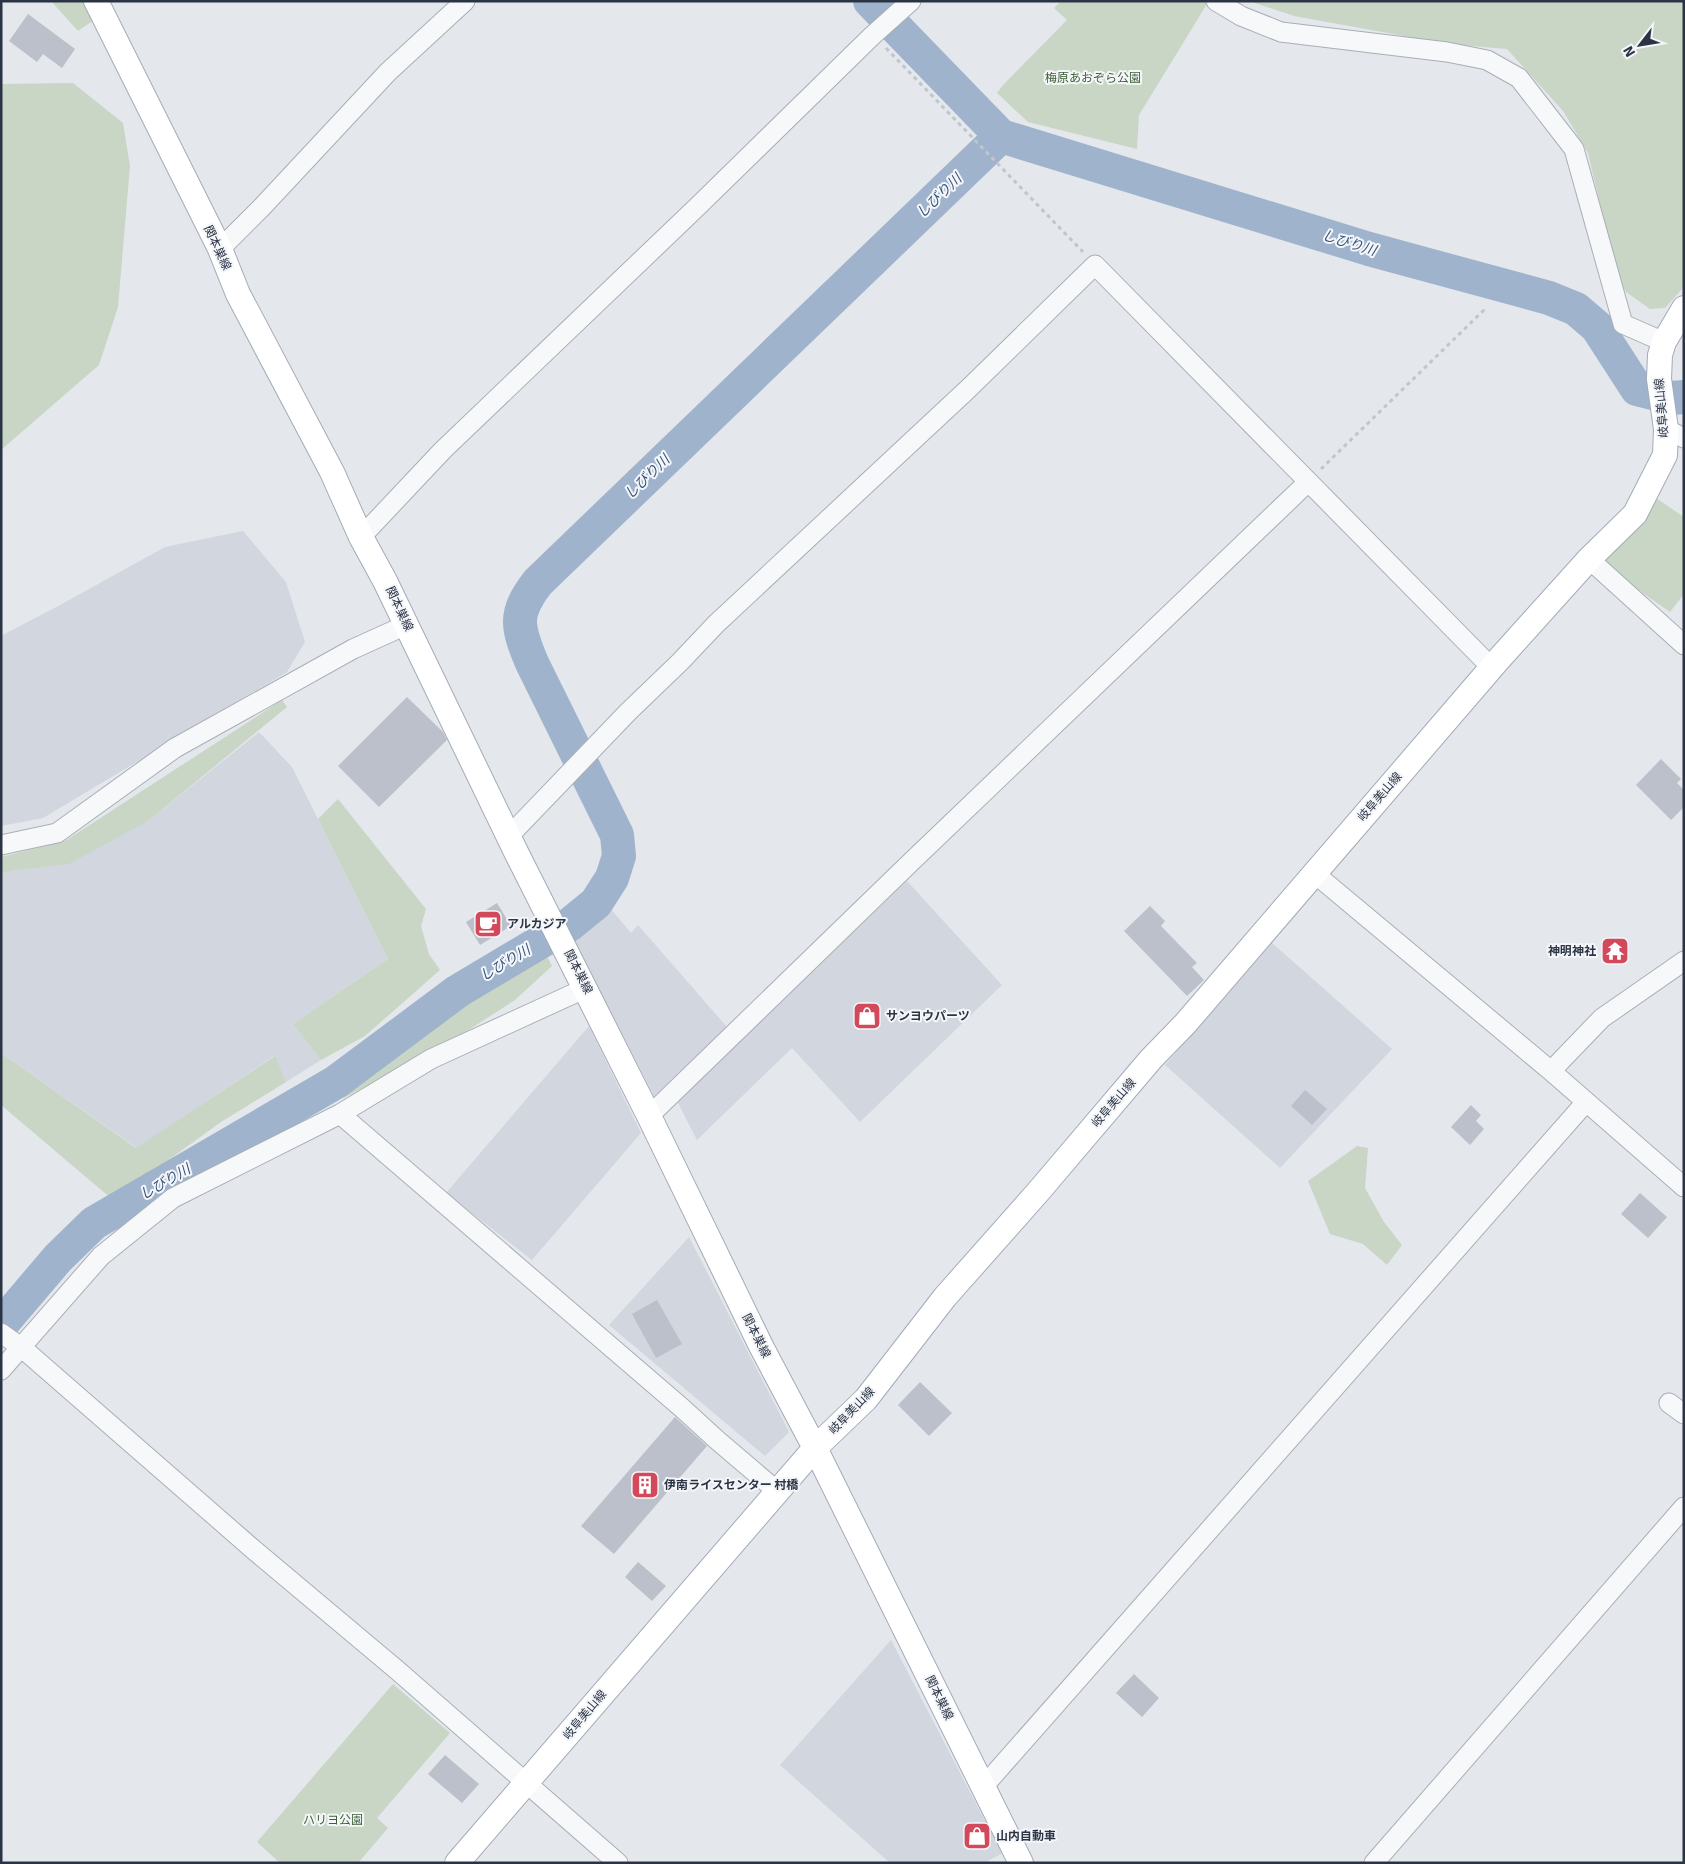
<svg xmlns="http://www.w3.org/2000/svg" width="1685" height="1864" font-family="Signika,'Noto Sans JP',sans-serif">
<rect width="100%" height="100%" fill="#e4e7ec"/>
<path fill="#d2d6de" d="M243,531L286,582L305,642L287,672L43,818L1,826V636L62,604L165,547Z
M259,732L292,767L388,959L293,1024L321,1060L286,1082L274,1056L137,1148L1,1053V874L148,821Z
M907,881L1002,985L860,1122L792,1048L697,1140L677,1101Z
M604,901L631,933L638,925L727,1027L654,1096L571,934Z
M1271,942L1392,1049L1280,1168L1165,1065Z
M589,1026L641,1133L532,1260L446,1193Z
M689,1237L789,1432L765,1456L609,1325Z
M891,1640L985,1821L988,1820L1005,1852L984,1863H890L780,1765Z"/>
<path fill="#c9d6c5" d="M51,1H84L94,20L78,31Z
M1061,1H1204L1207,4L1139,115L1137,149L1028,122L997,93L1003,85L1067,20L1054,8Z
M1249,1H1684V287L1665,308L1650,309L1626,292L1618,279L1588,153L1563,111L1507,49L1448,44L1294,16Z
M73,83L123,123L130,166L118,307L99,365L1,450V84Z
M1656,498L1684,517V594L1670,612L1601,564Z
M282,700L287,707L148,821L69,864L14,870L1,874V857L65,841Z
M338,799L426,909L421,926L429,954L440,970L365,1036L321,1060L293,1024L388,959L318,819Z
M542,946L552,966L515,1000L456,1038L344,1098L338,1091Z
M1,1053L136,1148L275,1056L286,1082L221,1122L113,1200L1,1105Z
M1357,1146L1368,1148L1365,1188L1384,1222L1402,1245L1387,1265L1363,1244L1330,1234L1308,1181Z
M393,1684L450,1733L377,1818L388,1828L358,1863H280L257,1842Z"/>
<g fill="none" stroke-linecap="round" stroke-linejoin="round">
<path stroke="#9fb4cc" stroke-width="34" d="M870,1L1001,136L1369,249L1549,298L1576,309L1597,327L1637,389L1672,398L1684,397
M1,1325L58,1258L94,1223L336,1082L458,991L569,925L596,903L612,878L619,856L617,835L532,663C517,627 513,614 538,582L1001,136"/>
</g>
<path fill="#bbc0ca" d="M28,14L75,49L62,68L43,54L37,62L9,41Z
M407,697L443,732L447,740L379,807L338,766Z
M1661,759L1681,779L1677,783L1684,790V807L1671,820L1636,785Z
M497,903L511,926L480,945L466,922Z
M1150,906L1165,921L1161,926L1197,963L1192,967L1204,980L1187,996L1124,931Z
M1305,1090L1327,1109L1312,1125L1291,1106Z
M1471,1105L1481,1115L1476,1121L1484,1129L1470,1145L1451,1127Z
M1640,1193L1667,1217L1648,1238L1621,1214Z
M657,1300L682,1344L656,1358L632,1314Z
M920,1382L952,1413L929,1436L898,1405Z
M675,1417L707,1446L614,1554L581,1526Z
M638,1562L666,1586L652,1601L625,1577Z
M1134,1674L1159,1698L1142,1717L1116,1693Z
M445,1755L479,1784L462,1803L428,1774Z"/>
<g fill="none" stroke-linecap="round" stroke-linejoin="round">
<defs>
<path id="minor" d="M1216,1L1241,16L1281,32L1447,52L1487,60L1519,78L1574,149L1623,324L1664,342
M220,249L262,207L388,72L465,1
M1666,429L1684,438
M361,537L443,450L696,208L873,35L911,1
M1589,559L1684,645
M509,836L628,712L680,662L716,624L968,389L1095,265L1492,668
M1,845L57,833L175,748L353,649L406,625
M1314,873L1551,1071L1684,1187
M1551,1071L1602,1018L1684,961
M340,1114L682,1408L717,1440L778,1492
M649,1116L911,862L1308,482
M1,1333L21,1347L254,1550L397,1670L618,1863
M1,1370L101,1256L173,1198L340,1114L431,1059L586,988
M1669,1403L1684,1414
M983,1787L1586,1102
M1374,1863L1684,1507"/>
<path id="major" d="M96,1L220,249L238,294L332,472L361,537L385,581L517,854L649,1116L761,1346L815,1448L1021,1863
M457,1863L815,1448L866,1399L945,1297L1038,1192L1151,1059L1185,1024L1499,659L1589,559L1635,514L1665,455L1666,429L1659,379L1660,355L1664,342L1684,308"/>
</defs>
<use href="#minor" stroke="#a9aeb7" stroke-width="21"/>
<use href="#major" stroke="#a3abb8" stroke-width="26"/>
<path stroke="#c2c5cb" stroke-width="3" stroke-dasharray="4 4" stroke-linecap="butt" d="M886,48L1083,252
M1321,469L1486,308"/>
<use href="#minor" stroke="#f7f8fa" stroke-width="19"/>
<use href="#major" stroke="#fff" stroke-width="24"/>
</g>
<defs>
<symbol id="cafe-square" viewBox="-11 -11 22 22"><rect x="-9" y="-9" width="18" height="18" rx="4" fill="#d1495b" stroke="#f4f6f9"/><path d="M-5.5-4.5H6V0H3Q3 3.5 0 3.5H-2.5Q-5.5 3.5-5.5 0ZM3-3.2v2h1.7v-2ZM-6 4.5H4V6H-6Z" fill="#fff"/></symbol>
<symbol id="temple-square" viewBox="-11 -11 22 22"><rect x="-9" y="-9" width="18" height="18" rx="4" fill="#d1495b" stroke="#f4f6f9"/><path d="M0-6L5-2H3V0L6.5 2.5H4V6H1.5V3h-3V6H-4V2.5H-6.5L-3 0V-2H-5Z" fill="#fff"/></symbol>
<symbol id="shop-square" viewBox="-11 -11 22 22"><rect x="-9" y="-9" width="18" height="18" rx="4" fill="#d1495b" stroke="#f4f6f9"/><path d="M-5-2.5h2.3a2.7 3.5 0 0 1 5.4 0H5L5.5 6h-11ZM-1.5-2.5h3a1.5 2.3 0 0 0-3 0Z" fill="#fff"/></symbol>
<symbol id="building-square" viewBox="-11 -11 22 22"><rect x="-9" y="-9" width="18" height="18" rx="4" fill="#d1495b" stroke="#f4f6f9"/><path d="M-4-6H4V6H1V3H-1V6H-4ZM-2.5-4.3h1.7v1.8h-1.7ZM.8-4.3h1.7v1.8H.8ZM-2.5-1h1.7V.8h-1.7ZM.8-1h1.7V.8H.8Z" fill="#fff"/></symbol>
</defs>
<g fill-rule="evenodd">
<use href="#cafe-square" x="472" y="908" width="32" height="32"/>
<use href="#temple-square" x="1599" y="935" width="32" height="32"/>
<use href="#shop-square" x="851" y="1000" width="32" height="32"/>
<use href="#building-square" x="629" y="1469" width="32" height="32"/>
<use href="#shop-square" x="961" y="1820" width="32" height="32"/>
</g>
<g text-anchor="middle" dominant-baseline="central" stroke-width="4" stroke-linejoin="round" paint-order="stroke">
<g font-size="12" fill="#3f6138" stroke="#f4f6f9">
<text x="1093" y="78">梅原あおぞら公園</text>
<text x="333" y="1820">ハリヨ公園</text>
</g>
<g font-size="12" fill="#2b3445" stroke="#f4f6f9">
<text transform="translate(217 248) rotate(65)">関本巣線</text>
<text transform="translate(1662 408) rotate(-95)">岐阜美山線</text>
<text transform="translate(399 609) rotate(65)">関本巣線</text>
<text transform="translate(1380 797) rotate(-49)">岐阜美山線</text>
<text transform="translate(578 972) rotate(63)">関本巣線</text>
<text transform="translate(1114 1103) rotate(-49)">岐阜美山線</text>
<text transform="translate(756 1336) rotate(63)">関本巣線</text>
<text transform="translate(852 1411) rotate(-46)">岐阜美山線</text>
<text transform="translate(939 1698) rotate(64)">関本巣線</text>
<text transform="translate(585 1715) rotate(-50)">岐阜美山線</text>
</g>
<g font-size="12" font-weight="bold" fill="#2b3445" stroke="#f4f6f9" text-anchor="start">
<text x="507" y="924">アルカジア</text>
<text x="1596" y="951" text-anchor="end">神明神社</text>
<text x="886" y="1016">サンヨウパーツ</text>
<text x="664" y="1485">伊南ライスセンター 村橋</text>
<text x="996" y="1836">山内自動車</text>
</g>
<g font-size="14" font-style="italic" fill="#34527a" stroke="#f4f6f9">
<text transform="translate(939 196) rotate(-44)">しびり川</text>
<text transform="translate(1349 243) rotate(17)">しびり川</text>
<text transform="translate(647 477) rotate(-44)">しびり川</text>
<text transform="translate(505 963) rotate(-31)">しびり川</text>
<text transform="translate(165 1182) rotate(-30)">しびり川</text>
</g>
</g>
<rect width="1685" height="1864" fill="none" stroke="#2b3445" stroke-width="5"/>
<g transform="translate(1640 45) rotate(239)" stroke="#f4f6f9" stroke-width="4" paint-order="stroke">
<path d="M0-4L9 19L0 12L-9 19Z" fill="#2b3445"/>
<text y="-8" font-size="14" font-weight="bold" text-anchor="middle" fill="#2b3445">N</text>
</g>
</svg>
